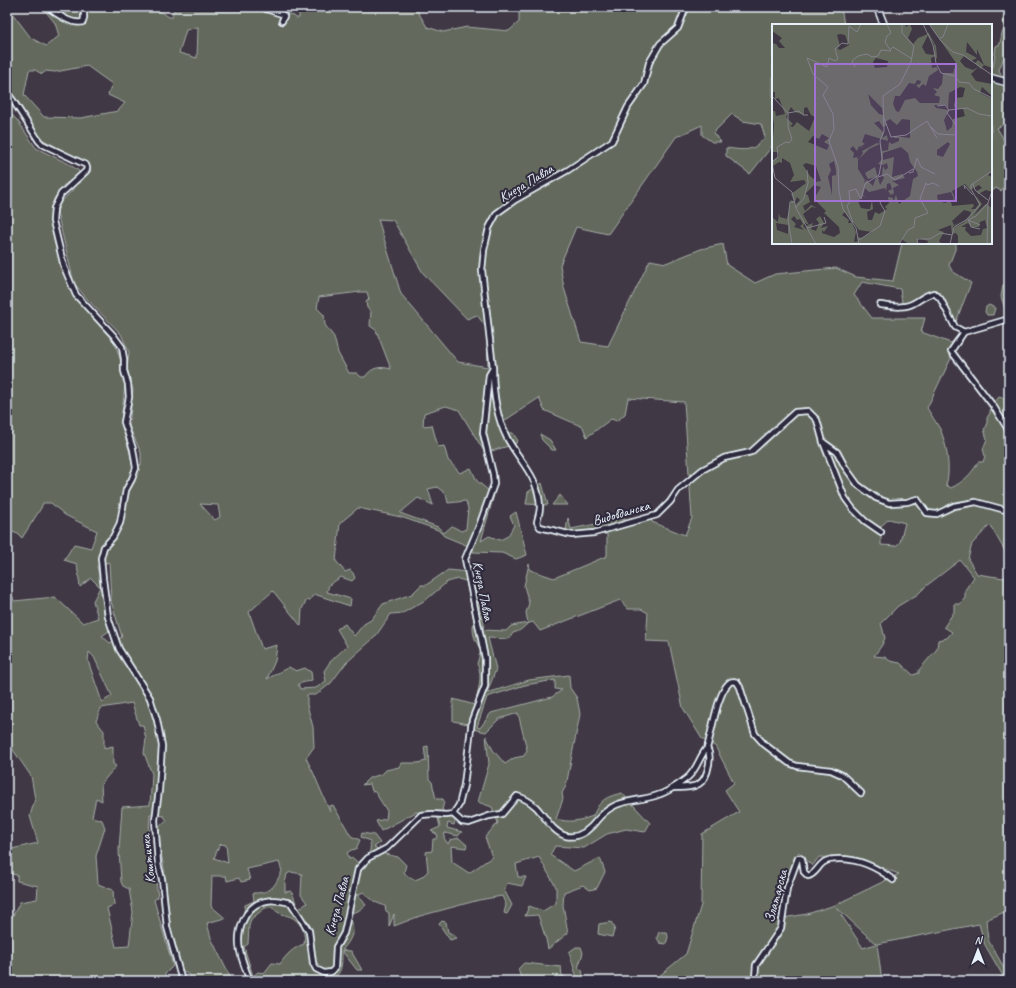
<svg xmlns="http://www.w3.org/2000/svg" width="1016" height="988" font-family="Caveat,sans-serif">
<rect width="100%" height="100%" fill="#403844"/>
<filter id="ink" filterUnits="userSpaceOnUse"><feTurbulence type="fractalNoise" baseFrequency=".025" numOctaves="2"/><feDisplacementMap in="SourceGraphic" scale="8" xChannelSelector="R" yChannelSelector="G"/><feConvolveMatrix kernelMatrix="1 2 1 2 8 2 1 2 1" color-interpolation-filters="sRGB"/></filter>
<g filter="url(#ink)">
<path fill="#63695c" stroke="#a6adaa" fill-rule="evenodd" d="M7,7H11L9,9L31,38L46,46L59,36L55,23L42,7H154L169,17H173L172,14L176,7H268L294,16L296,18H299V12L304,7H415L427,27L443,32L467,27L509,31L519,22V7H841L844,25H773V145L750,174L726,156V148C744,150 753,153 765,137L761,124L743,121L732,114L713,133L721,142H712L702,135V125L676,137L608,234L576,227L560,265L564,288L581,342L608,346L650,260L666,263L701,249L723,244L727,265L755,283L775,274L836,268L856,277L893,281L902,243H956V247L949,265L952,271L971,283L955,324L942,299H937L933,296L932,298L902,303L900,289L862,282L854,295L872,318H925L921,332L951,343L960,333L965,335L955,350L927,408C931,415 936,422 940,429C947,444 951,470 946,485L951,488C962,483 973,473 978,462H983L985,456L983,449L987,439L984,429L987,426V418L990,413L991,398L994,403L999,397L1007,399L1009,397V558L990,525L972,544L968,559L977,574L1004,578L1008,574L1009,575V910L986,920L988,940L1009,976L1002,981H992L1003,976L985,945L979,924L877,944L882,981H653L686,954L701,905L702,834L739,812L725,790L734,783L715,746L702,739L683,708L669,642L646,641L648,613L641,609H628L620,600L540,631L533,622C523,624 525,630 513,633L509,639L488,638L496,669L487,693L529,680L569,675L570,688L577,698L580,714L566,786L562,793L563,799L556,819C570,823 579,821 593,816C600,800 605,797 622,793L650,823L645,832L626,829L607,834L584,848L555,846L550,855L574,871L600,858L605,872L597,888L590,890L583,885L564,892L563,905L568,933L548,949L546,939L538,915L525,916L529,906L543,911L556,903V887L539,857L516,864L518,877H526L522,886L507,883L504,890L512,905L507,914L504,913L506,905L502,896L479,900L420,916L394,926V914L389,927V913L386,911L385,906L375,902L363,892L358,895L366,905L358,911L351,913L349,920C358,929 349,943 342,950L351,951L362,970H357L342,951C343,976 337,982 312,978L310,981H243L242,979L246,976L238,950L245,905L254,901L253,893C272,893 274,887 282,871L279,862L247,869L250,880L241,882L239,878L227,881L226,876H212L211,906L225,918L207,923L211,938L232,981H193L195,980L182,970L170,924L164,868L160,848L159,826L167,821L164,816L150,814L148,856L154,868L158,897L154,900L173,966L165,974L166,981H7V967L9,966L11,919L20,902L37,899L38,886L17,881V875L7,873V850L38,843L30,816L35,799L31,776L7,741V581L9,582L14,601L55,597L83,623L98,618L93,601L100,587L91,578L80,587L77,564L64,560L74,544L91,548L97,531L65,515L51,503H43L41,508L22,538L18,534L7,530V110L17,120L36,148L69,164L79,171V175L64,185L54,199L50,220L55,244L62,270L74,297L115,343L121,362L125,385L121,421L133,464L141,465V453L129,426L133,390L127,368L129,352L121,334L87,299L74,283L57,212L60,203L91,171L90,168L86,163L40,138L13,97L7,100ZM198,27L197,58L179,53L186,30ZM87,66L112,84L108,95L125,103L118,111L81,118L44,117L24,95L29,70H35L42,74L46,71L55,72ZM378,219L393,220L423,273L467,319L477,315L494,338L487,339L488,367L458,362L401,294ZM360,292H367L369,299L366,302L367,308L371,311L370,326L376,330L391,369C380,366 372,367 365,377H361L357,373H349L338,353L334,337L325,325L324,315L317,308L319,297ZM539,398L544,410L583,427L587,437L611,419L617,421L625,414L628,398L684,402L692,518L685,535L652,522L651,519H621L571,529L568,518L565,537L607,534V556L554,578L530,570L529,564L524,586L529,603L526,613L528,623L511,626L506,631L483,630L484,623L477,597L474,579L467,572L448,570L426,585H421L412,594L383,604L371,620L364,624L354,636L345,624L337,629L347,646L330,662L324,671L326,681L316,688L300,689L298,684L312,680L311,672L305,668L296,671L289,667L267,679L275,661L277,645L262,649L249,612L273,591L301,626L302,609L306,601L310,600L314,594L350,606L351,599L327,592L329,585L341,577L352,581L355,578L353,573L350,570L345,572L336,561L340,523L358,508L401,517L438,530L444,536L473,548V552L502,553L516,559L527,555L516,512L510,516L514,525L508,536L500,540L489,536L481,541L494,495L477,481L471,468L460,473L448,460L444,446L438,447L432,425L423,426L424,413L446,406L459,410L485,453L515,444L518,441L513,433H510L504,421ZM437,487L446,494L448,503L466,501L468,509L466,529L461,531L452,526L444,533L438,527L400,513L418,498L433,505L428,489ZM200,504L218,505L220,517L215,520ZM889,519L905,523L900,542L896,546L881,545V526ZM960,560L974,577L965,590V598L960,604H954V612L944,627L952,632L947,638L938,640L937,649L919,670V673L913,675L900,663L890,661L885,657L874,656L882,645L885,638L881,623L898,606L918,594L926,586ZM109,562L111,601L122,637L110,643L102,636L109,631L97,566ZM458,579L466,581L474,621C471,632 475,641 481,650L477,664C484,675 477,694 475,705L453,699V721L468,724V728L486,732L499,719L518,713L527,750L524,756L514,758L505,764L493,750L486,736L489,764L478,802L492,807L498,823L485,837L492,857L469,873L452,862L451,846L466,848L467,845L459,838L450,840L448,844L444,838L445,833L458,836L462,832L447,828L448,823L454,825L456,819L442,810L444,802L443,799H436L432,782L429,779L428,746L424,747L426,761L418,763H401L399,767L386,770L382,774L369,778L362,785L370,784L372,791L375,792L387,811L386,819L376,821L381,831L416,812L438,818L440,827L431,831L438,835L436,839H433L432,851L426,852L428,871L422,877L415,880L408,877L404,872L406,865L398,857L385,854L380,850L374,847L380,843L374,835L362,833L361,837L370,841C372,855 367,855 358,863L353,858L349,859L347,853L351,850L356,849L360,840L351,836L333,805L330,806V812L313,772L306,758L314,747L313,727L307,705V695H316L331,683L346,663L375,637L391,614L403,613L427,599L447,582ZM89,652L94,657L112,696L102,702L88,661ZM555,680V689L562,690L552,697L491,713L480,728L477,727L487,697L525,685ZM132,703L139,725H143L146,739L144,753L152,774L150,805L122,807L119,850L121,882L123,886L129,889L133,912L129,946L116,947L107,908L114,905L113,890L98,884L96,856L105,828L102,820L92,817L96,798L102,801L101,784L116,766L113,764V746L104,748V731L96,721L101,708ZM221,844L226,845L228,863L214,858L219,846ZM799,852L812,866L819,857L858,859L899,874L835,905L807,914L777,919L784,893ZM291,872L302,874L301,895L307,903L299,909C295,904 295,897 291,891L285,892V883L287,874ZM273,907C277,915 286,914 293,918C302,924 306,934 304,944C293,948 287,954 280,964L272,963L264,973L258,972L253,976L244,947L248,944L249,926L251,919L265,908ZM836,907L876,944L863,948Z
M1004,16H1009V41L1006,43L1005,55L999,70L1002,76L1009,78V80L991,76V67H993L996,46L1000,44L1002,33L1005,28L1003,19Z
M991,80L1009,85V121L997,128L1009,148V179L1001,191L996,188L991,192Z
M1009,283V322H1007L1006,311L1001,297L1003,285Z
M989,305L995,308L993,315H987L985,312L986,307Z
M540,434L550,440L556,450H552L542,440Z
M542,483L548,505L526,504L528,492Z
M560,495L568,505H552Z
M442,921L446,922L448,932L454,935L456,938L450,940L439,924Z
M611,922L615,928L612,937L598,934L599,924Z
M659,932H667L668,937L666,944L660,943L657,938Z
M576,947H581L583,953L578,968L582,970L584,981H578L569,952Z
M524,963L561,967L562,976L569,979L568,981H522L518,969Z"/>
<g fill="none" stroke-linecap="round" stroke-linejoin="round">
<defs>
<path id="street" d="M48,7C56,14 72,25 83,22L84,18V7
M265,7L266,9L282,14L284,16L282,21
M7,93L12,99L39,141L42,144L86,165L87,168L86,171L61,194L54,208L53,221L64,267L76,295L114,336L122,347L124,359V371L128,384L129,397L124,422L133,449L136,468L132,479L126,490L120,523L113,537L104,547L101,558L103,579L108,617L119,649L150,698L157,720L162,746L159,790L155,820L158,864L162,879L167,927L182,981
M880,305C891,306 904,309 914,303C921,299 925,295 934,293L940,298L955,327L964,332L1009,319
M964,332L951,351L994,407L1009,431
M493,369C493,394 496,416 507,438C520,462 539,477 540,507C540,512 538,517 537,522L540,527L572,535L594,533L657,515L670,502L678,490L702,470L724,458L751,452L795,412L808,411L817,420L823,442L845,498L853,509L865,521L881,532
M823,442L837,452L845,467L858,485L876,498L889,503L907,502L917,499L927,513L937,514L954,506L976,502L1009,511
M673,788C695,787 705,788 709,764C710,758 710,753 707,748C712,732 717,694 729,683C731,681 734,681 737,682L740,687L755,734L764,744L789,763L797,766L831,770L842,775L861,793
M453,814L462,822L469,823L489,816L502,814L517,796C524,798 530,801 536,807C545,816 552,832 566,836C579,839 590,829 597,820C616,798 630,803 655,796C666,793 677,786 687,778C697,770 699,757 707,748
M250,981C246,971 242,961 240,951C236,932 244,905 266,901C275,899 282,901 291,903L309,931L313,963L316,969L324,973L331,972L335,968L336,947L344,933L358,869L368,858L387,848L421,815L432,814L446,815L453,814L459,805L464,785L472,720L485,686V658L465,559L479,526L494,484L493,474L483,433L489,375L493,368L482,270L484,250L489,228L497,213L515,200L568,170L612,141L628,107L644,84L649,63L660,44L678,28L686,7
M757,981L755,978L756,965L781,928L787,888L798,858H800L802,859L804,872L808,876C815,875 818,866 824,862C829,859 833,859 839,859C860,859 877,867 893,880"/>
<path id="secondary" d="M877,7L884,25
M991,78L1009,83"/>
</defs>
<use href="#street" stroke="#e8f1f8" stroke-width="8"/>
<use href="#secondary" stroke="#e8f1f8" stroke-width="9"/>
<use href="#street" stroke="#2f2a3d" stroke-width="4.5"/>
<use href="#secondary" stroke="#2f2a3d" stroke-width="6"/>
</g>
</g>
<g text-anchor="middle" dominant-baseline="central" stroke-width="4" stroke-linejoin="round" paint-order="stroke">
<g font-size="14" fill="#e8f1f8" stroke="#2f2a3d">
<text transform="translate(526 183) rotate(-31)">Кнеза Павла</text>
<text transform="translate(621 513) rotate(-16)">Видовданска</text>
<text transform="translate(483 591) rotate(79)">Кнеза Павла</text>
<text transform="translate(148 859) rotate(-96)">Коштичка</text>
<text transform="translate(776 896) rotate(-75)">Златарска</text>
<text transform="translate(337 906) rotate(-75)">Кнеза Павла</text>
</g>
</g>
<g transform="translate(772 24)">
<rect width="220" height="220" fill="#403844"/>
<path d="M0,0H133L134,3L138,0L140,5L136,14L141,20L146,14L156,10V8L164,22L165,33L164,36L163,32L159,34L160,44L165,43L166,46L157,52L154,62L151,60L147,64L144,61L148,60L149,57L145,56L143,60L137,59L128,72H123L121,80L124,87L127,88L133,76L143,74L148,79H167L168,73L162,71L165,68L161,64L166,65L170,60L171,49H181L184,39L157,0H220V44L212,41L209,45L203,39L206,36L212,41L205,25V31L195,18L194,28L205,34L199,37L192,32L188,37L193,43L201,46L206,43L199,50L204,57L220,60V72L210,63L208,69L220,75V147L216,151L220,153V168L214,166L206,170L205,167L210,164L207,161L198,166L193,160L180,167L183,175L179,178L180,182L201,180L202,182L199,185H203L207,180L203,171L210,180L201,192L214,180L220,184V220H186V212L184,209L180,210L179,201L166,206L172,208L167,217L170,220H155L156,217L146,214V220H137L129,215L128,220H0V193L6,198L7,189L8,193L15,195L19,177L17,176L22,177L23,181L28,176L25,173L23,178L19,170L34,159L32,156L18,158L22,151L18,139L10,134V139L7,138L1,142L0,150V137L7,132L6,128H0L2,101L0,87H3L4,92L13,90L7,74L3,75V68H0V19L4,20L7,24H13L7,17L10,14L0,7ZM68,10L73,11L77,21L68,26L65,24L68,22L65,11ZM156,11L162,20L163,31L154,30L150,23ZM104,34L116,37L115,43L103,44L101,38ZM188,63L193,64L191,73L184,74L182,81L183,85H191L193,92L181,95L180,103L175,107L172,96L177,86L164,84L162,81H174L176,85L177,69ZM96,70L110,84L111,91L107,90L99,81ZM19,83L23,88L32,91V84L35,83L39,91L43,93L37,107L25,98L21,103L18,102L21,100L14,93ZM118,95L125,101L130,95L138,96V114L122,112V114H127V117L120,120L117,118L116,126L110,127L109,120L105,119L90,127L91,129L87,135H85L86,133L81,134L82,129L78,125L81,122L85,127L87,122L92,124L89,122L93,120L90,118L93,110L116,117L115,111L110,114L112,109L102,99L107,97L111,103L115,101L113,98ZM50,110L57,114L52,118L57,121L55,126L36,118L41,112L47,115ZM176,118L178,120L171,133L165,131V126ZM108,120L110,135L106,140L111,141L115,139L116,144L113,146L111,142L110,151L112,154L108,161L103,143L93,149L96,155L104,153L101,162L95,156L92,159L93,156L86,145V136L97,125ZM129,123L136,129L138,138L145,148L146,152L141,155L138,172L127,180L124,171L121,179V174L116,173L117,179L113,183L115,185L107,190L103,188L100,196H96L95,188L101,185L100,176L98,185H95L89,184L86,177L91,172L94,174L91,171L93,164L97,168L113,164L114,167L115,160L118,159L120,165L116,167L119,171L122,169L121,164L127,161L120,157L133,154L130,150L120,153L122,133L111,136V129ZM62,137L64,147V151L60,152V171L56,153L59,146L57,140ZM34,139L44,142L49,157L44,158V154L42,155L38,152L31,141ZM42,161L49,163L42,175L54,187L52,189L67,203L68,209L62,213L50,209V206L52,208L56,202L49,204L52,199L48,192L44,195L47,199L44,207L39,205L41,199L34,202L35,206L31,202L33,199L37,201L31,190L40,183L45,184L39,181L33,187L31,182L38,178L36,171L33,170ZM179,168L182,175L173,179L166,177L165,171ZM192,186L199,188L198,192L191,199L183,203L181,207V202L191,197L182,201L180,197ZM73,188L87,206L100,208L90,214L85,213L86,217L82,218L84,208L80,199H76L77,196L70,191ZM22,192L25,196L28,195L31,200L28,202L32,206L22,203L24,200L19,195ZM213,196L215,204L211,205L209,211L199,212L193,206L194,203H189L196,199L200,203H207L208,198ZM4,199L16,201V210L5,206Z" fill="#63695c" fill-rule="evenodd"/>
<path fill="none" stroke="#83828c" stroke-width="1" d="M151,0L161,21L164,39L169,49L183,52L187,58L197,59L202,65L220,74M157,0L169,17L181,28L191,31L220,51M168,14L171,13L176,0M119,25L121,23L140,35M83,43L80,37L86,32L95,30L100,33L106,32L109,26L119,27L113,18L115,12L119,9L115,0M0,72L16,89L27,87L31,91H36M165,82L173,81L177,86L195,84L207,90L220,92M112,94L119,113L134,111L155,97L165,114M158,102L166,110L184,111V101L175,89L177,86M0,138L6,133L5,123L14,118L17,119L20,115L16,103V89M0,139L3,154L20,168L24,184L44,220M137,149L141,148L145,134L149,143L163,150M106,153L115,150L123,156L141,145M201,160L203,166L216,176M193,165L192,161L201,171M24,184L32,174L36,159L35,146M196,195L199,203L208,205M196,196L204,192L216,179M196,196L208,201M81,199L75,182L78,178L77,167L84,165L89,175L93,160L107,151L110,135L108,117L112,107L111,72L128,60L139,38L142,22L130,9V0M35,204L54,199L52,193M87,216L108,202L113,187L108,179L110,176M20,220L16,195L18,178H22M87,220L84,204L71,185L67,168L66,143L57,117L62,105L61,90L51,71L56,63L41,50L35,34L55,43L57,34L63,37L66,35L63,25L70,19L76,20L77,2L85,8L89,0M127,220L136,206L142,203L143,194L156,189L148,175L154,159L155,161L161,159L167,162M146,220L145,215H158L168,209L180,211M178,220L182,203L194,196L208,181L199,165V161L220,147M215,220L216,179L220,167"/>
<path fill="#a171d3" fill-opacity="0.15" stroke="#a171d3" stroke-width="2" d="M43,40H184V177H43Z"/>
<rect width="220" height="220" fill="none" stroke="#e8f1f8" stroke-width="2"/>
</g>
<rect width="1016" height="988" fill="none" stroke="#2f2a3d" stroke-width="24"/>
<rect x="12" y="12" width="992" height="964" fill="none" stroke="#e8f1f8" stroke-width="1.5" filter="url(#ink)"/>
<g transform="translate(978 950)" stroke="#2f2a3d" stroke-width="3" paint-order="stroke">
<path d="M0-3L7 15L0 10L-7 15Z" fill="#e8f1f8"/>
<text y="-6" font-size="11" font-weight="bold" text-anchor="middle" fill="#e8f1f8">N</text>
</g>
</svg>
